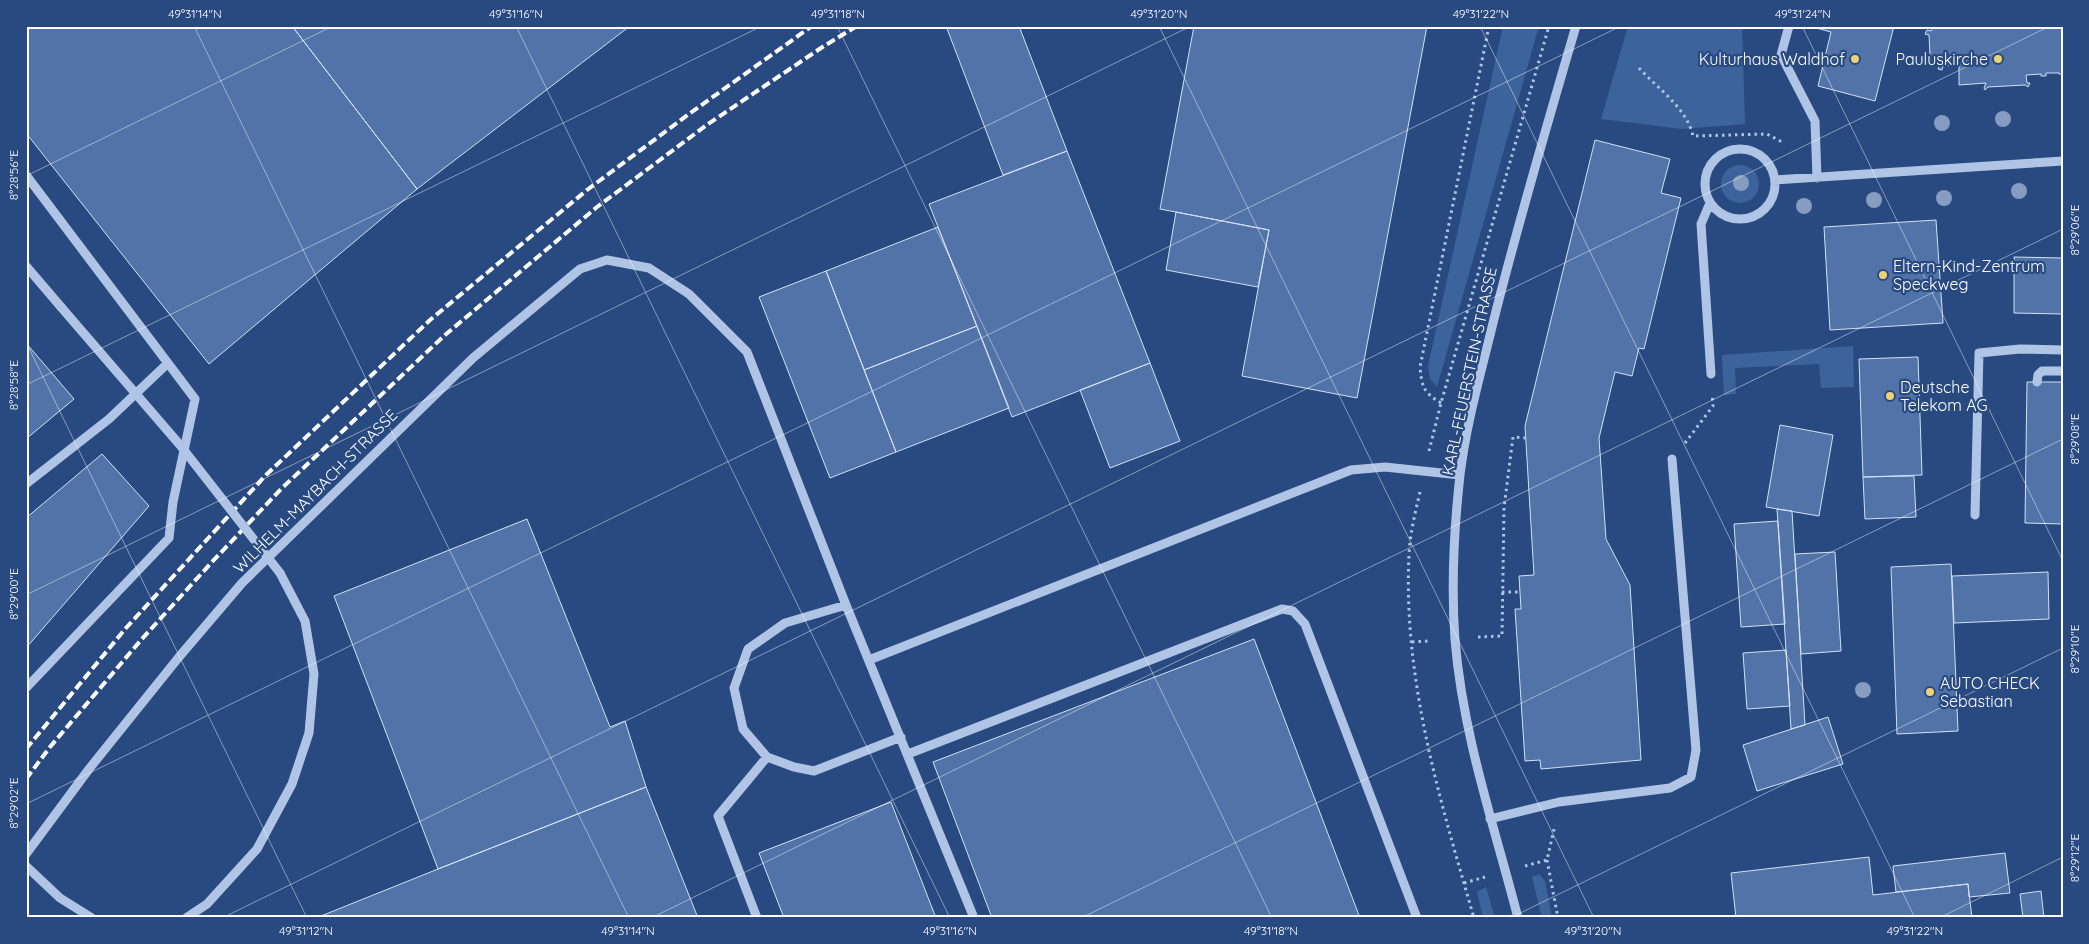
<svg xmlns="http://www.w3.org/2000/svg" width="2089" height="944" font-family="Quicksand,sans-serif">
<rect width="100%" height="100%" fill="#284a80"/>
<path fill="#3d639d" d="M1503,26H1539L1437,387L1430,379L1428,366Z
M1628,26H1742L1745,124L1682,129L1601,119Z
M1721 184a19 19 0 1 1 38 0a19 19 0 1 1-38 0Z
M1853,346L1854,387L1821,388L1819,364L1735,368L1736,394L1724,395L1722,355Z
M1539,874L1545,881L1552,918H1542L1532,877Z
M1486,887L1495,918H1483L1477,892Z"/>
<path fill="#5173a8" stroke="#d3e0f5" d="M26,26H292L417,189L209,364L26,133Z
M292,26H630L417,189Z
M946,26H1019L1067,151L1003,175Z
M1194,26H1427L1357,398L1242,376L1269,230L1160,209Z
M1809,26H1894L1875,101L1818,86L1831,32Z
M1934,26H2063V74H2059V73H2046V76H2041V74L2026,75L2027,83H2030L2028,87L2025,85L1988,87L1985,90L1984,88L1986,83L1959,85V65L1943,66L1942,70L1938,69L1940,64L1932,58L1928,60L1927,56L1930,55L1929,35L1925,34L1927,30L1931,31Z
M1595,140L1670,159L1661,193L1681,198L1644,349L1639,348L1632,376L1615,372L1599,438L1606,539L1630,585L1641,760L1541,769L1540,760L1525,761L1515,609H1521L1519,576L1534,575L1525,426Z
M1067,151L1150,363L1012,417L929,204Z
M1176,212L1269,230L1258,287L1166,270Z
M1936,220L1943,323L1830,330L1824,227Z
M938,227L977,326L864,370L826,271Z
M2014,257L2063,258V314L2014,313Z
M826,271L896,452L830,478L759,297Z
M977,326L1009,408L896,452L864,370Z
M26,343L74,399L26,439Z
M1918,357L1922,475L1863,477L1859,359Z
M1150,363L1180,441L1110,468L1080,390Z
M2027,382H2063V524L2025,523Z
M1780,425L1833,435L1819,516L1766,507Z
M102,454L149,506L26,648V518Z
M1914,476L1916,517L1865,519L1863,477Z
M1777,509L1792,511L1805,725L1791,729Z
M527,519L610,727L625,721L646,787L438,869L334,596Z
M1778,521L1785,624L1741,627L1734,524Z
M1835,552L1841,651L1801,654L1795,554Z
M1951,564L1958,731L1897,734L1891,567Z
M2048,572L2049,619L1954,623L1952,576Z
M1254,639L1360,918H992L933,762Z
M1786,650L1790,706L1747,709L1743,653Z
M1828,717L1843,764L1757,791L1743,745Z
M646,787L698,918H316L438,869Z
M891,802L936,918H784L759,853Z
M2005,853L2010,893L1969,897L1968,884L1896,892L1893,866Z
M1869,857L1873,895L1968,884L1972,918H1736L1731,873Z
M2041,891L2044,918H2023L2020,894Z"/>
<g fill="none" stroke-linecap="round" stroke-linejoin="round">
<path stroke="#b0c5e5" stroke-width="3" stroke-dasharray="2.5 4" stroke-linecap="butt" d="M1639,68C1657,88 1687,108 1693,136L1767,134L1782,142
M1441,403C1423,392 1422,387 1420,367L1489,26
M1685,443L1713,406L1712,394
M1429,451L1441,403L1549,26
M1420,492C1415,513 1410,534 1409,555C1403,680 1440,800 1474,918
M1502,592H1519
M1478,637L1502,636L1504,508L1513,437L1525,438
M1412,642L1429,641
M1547,860L1558,918
M1525,866L1547,860L1555,825
M1464,883L1485,877"/>
<path stroke="#b0c5e5" stroke-width="9" d="M1789,26L1781,55L1815,121L1817,178
M1705 184a35 35 0 1 1 70 0a35 35 0 1 1-70 0Z
M26,175L195,399L173,502L169,538L26,688
M1775,180L2063,161
M1710,203L1701,224L1711,374
M26,266L61,307
M2037,382L2038,375L2042,371H2063
M26,484L109,419L168,363
M1975,515L1979,353L2020,349L2063,350
M869,660L1351,470L1385,467L1460,475
M908,754L1282,609L1293,611L1305,624L1417,918
M767,757L794,767L814,771L901,737
M1490,819L1559,802L1670,788L1691,777L1696,750L1672,459
M26,854L89,769L179,657L242,583L473,358L580,269L607,260L649,268L689,294L747,352L846,605L974,918
M26,866L60,898L92,918
M186,918L207,904L257,849L292,784L309,733L314,674L305,621L280,573
M757,918L718,816L767,757L743,729L734,688L748,649L785,623L846,605
M1518,918C1494,825 1463,736 1455,640C1451,586 1454,529 1460,475C1466,424 1481,373 1493,323C1518,223 1547,125 1576,26"/>
<path stroke="#fff" stroke-width="4" stroke-dasharray="9 4" stroke-linecap="butt" d="M26,749L126,628L266,475L430,320L587,190L689,114L812,26
M26,779L50,747L141,640L212,562L281,489L445,335L597,207L708,124L824,46L857,26"/>
<path stroke="#b0c5e5" stroke-width="9" d="M61,307L180,445L280,573"/>
</g>
<g fill="#869cc0">
<circle cx="2003" cy="119" r="8"/>
<circle cx="1942" cy="123" r="8"/>
<circle cx="1741" cy="183" r="8"/>
<circle cx="2019" cy="191" r="8"/>
<circle cx="1944" cy="198" r="8"/>
<circle cx="1874" cy="200" r="8"/>
<circle cx="1804" cy="206" r="8"/>
<circle cx="1863" cy="690" r="8"/>
</g>
<path fill="none" stroke="#fff" stroke-width="1" stroke-opacity="0.45" d="M194,26L629,918M516,26L950,918M837,26L1272,918M1159,26L1594,918M1480,26L1915,918M1802,26L2063,561M26,176L333,26M26,342L307,918M26,385L762,26M26,595L1191,26M26,804L1621,26M222,918L2050,26M651,918L2063,229M1081,918L2063,439M1510,918L2063,648M1939,918L2063,857"/>
<g fill="#edd177" stroke="#284a80" stroke-width="2">
<circle cx="1855" cy="59" r="5"/>
<circle cx="1998" cy="59" r="5"/>
<circle cx="1883" cy="275" r="5"/>
<circle cx="1890" cy="396" r="5"/>
<circle cx="1930" cy="692" r="5"/>
</g>
<g text-anchor="middle" dominant-baseline="central" stroke-width="4.5" stroke-linejoin="round" paint-order="stroke">
<g font-size="16" fill="#fff" stroke="#284a80" text-anchor="start">
<text x="1845" y="59" text-anchor="end">Kulturhaus Waldhof</text>
<text x="1988" y="59" text-anchor="end">Pauluskirche</text>
<text x="1893" y="266">Eltern-Kind-Zentrum<tspan x="1893" dy="18">Speckweg</tspan></text>
<text x="1900" y="387">Deutsche<tspan x="1900" dy="18">Telekom AG</tspan></text>
<text x="1940" y="683">AUTO CHECK<tspan x="1940" dy="18">Sebastian</tspan></text>
</g>
<g font-size="16" fill="#fff" stroke="#284a80">
<text transform="translate(1469 371) rotate(-78)">KARL-FEUERSTEIN-STRASSE</text>
<text transform="translate(315 491) rotate(-45)">WILHELM-MAYBACH-STRASSE</text>
</g>
</g>
<rect width="2089" height="944" fill="none" stroke="#284a80" stroke-width="55"/>
<rect x="28" y="28" width="2034" height="888" fill="none" stroke="#fff" stroke-width="2"/>
<g font-size="12" text-anchor="middle" fill="#fff">
<text x="195" y="18">49°31'14"N</text>
<text x="516" y="18">49°31'16"N</text>
<text x="838" y="18">49°31'18"N</text>
<text x="1159" y="18">49°31'20"N</text>
<text x="1481" y="18">49°31'22"N</text>
<text x="1803" y="18">49°31'24"N</text>
<text transform="translate(14 175) rotate(-90)" y="4">8°28'56"E</text>
<text transform="translate(2075 230) rotate(-90)" y="4">8°29'06"E</text>
<text transform="translate(14 385) rotate(-90)" y="4">8°28'58"E</text>
<text transform="translate(2075 439) rotate(-90)" y="4">8°29'08"E</text>
<text transform="translate(14 594) rotate(-90)" y="4">8°29'00"E</text>
<text transform="translate(2075 649) rotate(-90)" y="4">8°29'10"E</text>
<text transform="translate(14 803) rotate(-90)" y="4">8°29'02"E</text>
<text transform="translate(2075 858) rotate(-90)" y="4">8°29'12"E</text>
<text x="306" y="935">49°31'12"N</text>
<text x="628" y="935">49°31'14"N</text>
<text x="950" y="935">49°31'16"N</text>
<text x="1271" y="935">49°31'18"N</text>
<text x="1593" y="935">49°31'20"N</text>
<text x="1915" y="935">49°31'22"N</text>
</g>
</svg>
